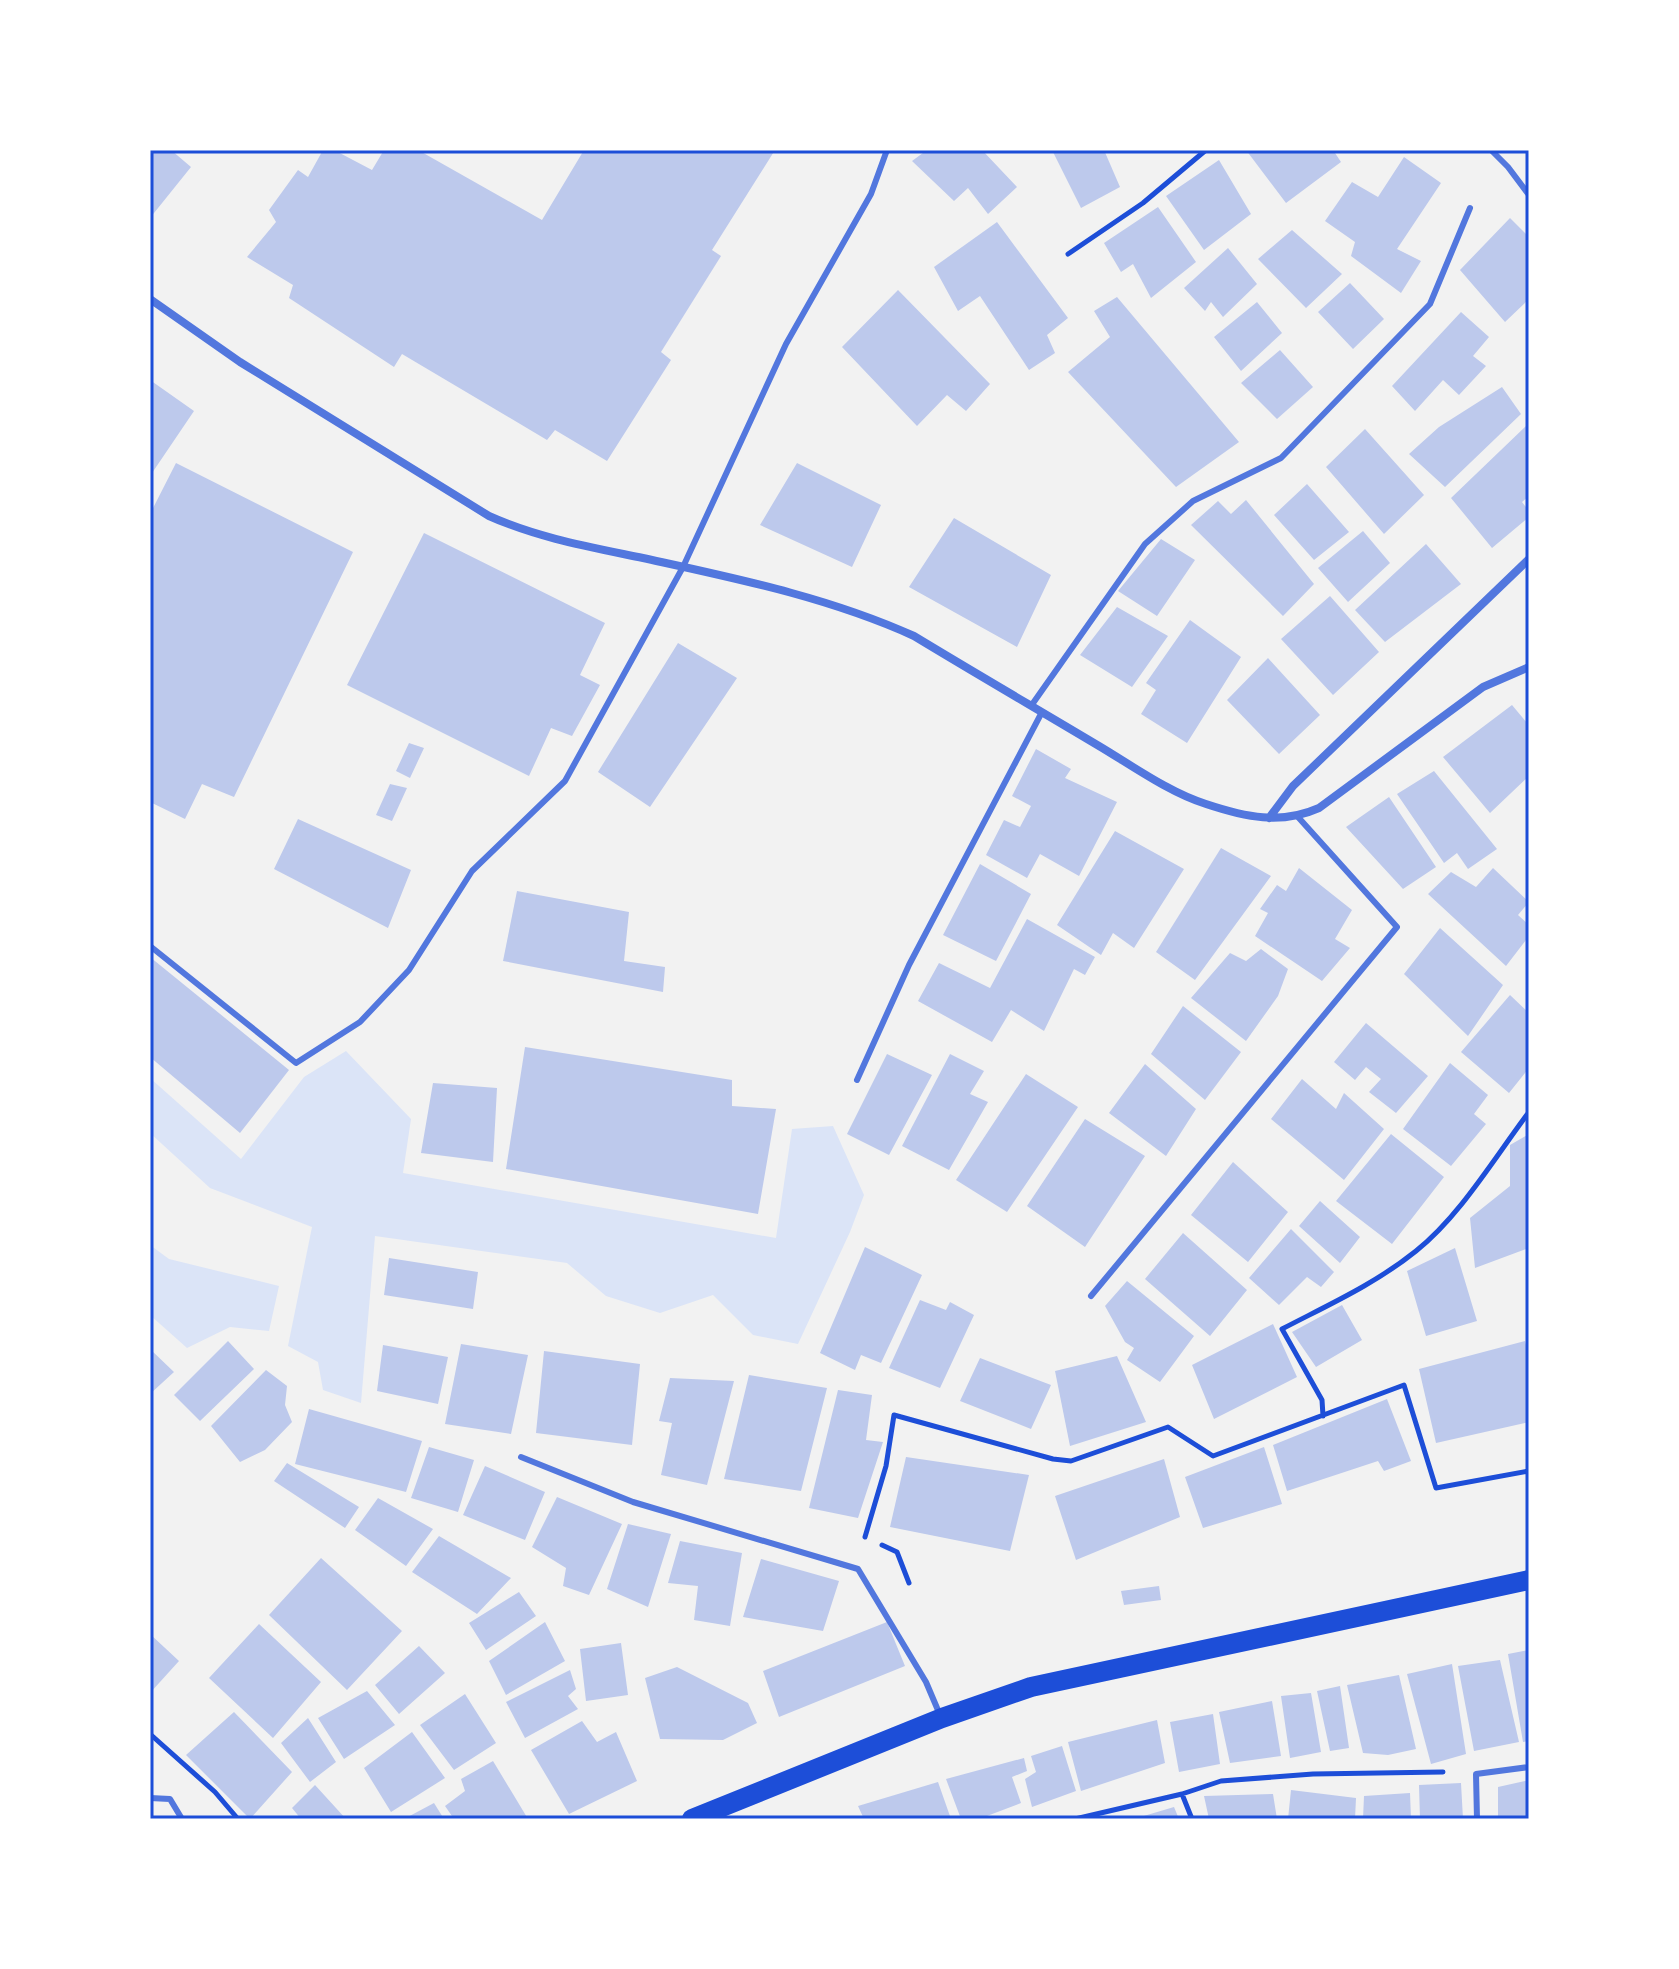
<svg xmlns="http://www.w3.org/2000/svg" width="1679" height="1969" font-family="Inter,sans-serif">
<rect width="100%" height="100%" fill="#f2f2f2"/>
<path fill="#dbe4f7" d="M346,1051L411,1119L403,1173L776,1238L792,1129L833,1126L864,1195L850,1232L798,1344L753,1335L713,1295L660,1313L606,1296L567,1263L375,1236L361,1403L323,1390L318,1362L288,1346L312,1227L210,1188L150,1133V1078L241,1159L304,1077Z
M150,1245L169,1259L279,1286L269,1331L230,1327L187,1348L150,1315Z"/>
<path fill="#bdc9ec" d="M150,150H171L191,167L150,218Z
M323,150H334L372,170L384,150H418L542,220L584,150H775L712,250L721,256L661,352L671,360L607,461L555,430L547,440L402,354L394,367L289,298L293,285L247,257L276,222L269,210L298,170L308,177Z
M927,150H982L1017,187L988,214L968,188L954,201L912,161Z
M1052,150H1104L1120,187L1081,208Z
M1246,150H1333L1341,162L1286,203Z
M1404,157L1441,183L1397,249L1421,261L1401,293L1351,256L1355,242L1325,221L1352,182L1378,197Z
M1219,160L1251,214L1204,250L1166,196Z
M1158,207L1196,262L1151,298L1133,264L1121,272L1104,243Z
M1510,218L1529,237V299L1505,322L1460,270Z
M997,222L1068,318L1047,335L1055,353L1029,370L980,296L958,311L934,267Z
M1292,230L1342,274L1306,308L1258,259Z
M1228,248L1257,284L1223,317L1211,302L1205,311L1184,288Z
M1350,283L1384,319L1353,349L1318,312Z
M898,290L990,384L966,411L947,395L917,426L842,347Z
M1117,297L1239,442L1176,487L1068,372L1110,337L1094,311Z
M1257,302L1282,333L1241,371L1214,337Z
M1461,312L1489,337L1473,356L1486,366L1459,395L1443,380L1415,411L1392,386Z
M1280,350L1313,387L1277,419L1241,383Z
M150,380L194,411L150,476Z
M1502,387L1521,414L1445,487L1409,454L1439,427Z
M1526,426L1529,430V496L1522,502L1529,511V517L1492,548L1451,498Z
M1365,429L1424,495L1384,534L1326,467Z
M176,463L353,552L234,797L202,784L185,819L150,802V514Z
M797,463L881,505L852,567L760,525Z
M1307,484L1349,532L1314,560L1274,515Z
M1246,500L1314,584L1283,616L1191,525L1218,501L1231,514Z
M954,518L1051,575L1017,647L909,587Z
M1363,531L1390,563L1348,602L1318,568Z
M424,533L605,623L580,675L600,685L572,736L551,728L529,776L347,685Z
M1161,539L1195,560L1157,616L1118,591Z
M1426,544L1461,584L1385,642L1355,610Z
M1330,596L1379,652L1333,695L1281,639Z
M1117,607L1168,636L1132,687L1080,655Z
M1190,620L1241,657L1187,743L1141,714L1156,690L1146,683Z
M678,643L737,678L650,807L598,772Z
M1268,658L1320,715L1279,754L1227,700Z
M1512,705L1528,724L1529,776L1490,813L1443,757Z
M409,743L424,748L410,778L396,771Z
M1036,749L1071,769L1065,778L1117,802L1079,876L1040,854L1027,878L986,855L1004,820L1020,827L1031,806L1012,796Z
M1434,771L1497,849L1468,869L1457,853L1444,863L1397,794Z
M390,784L407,788L392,821L376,815Z
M1389,797L1436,867L1403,889L1346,827Z
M298,819L411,870L388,928L274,869Z
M1115,831L1184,869L1134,948L1113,933L1101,955L1057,925Z
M1221,848L1271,876L1195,980L1156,952Z
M980,864L1031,894L996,961L943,935Z
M1299,868L1352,910L1335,939L1350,948L1322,981L1255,936L1268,913L1260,909L1277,885L1286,891Z
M1493,868L1529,902L1518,915L1529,925V936L1506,966L1428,894L1451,872L1476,887Z
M517,891L629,912L624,961L665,967L663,992L503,961Z
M1027,919L1095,957L1085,975L1074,969L1044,1031L1011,1010L992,1042L918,1001L939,963L990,988Z
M1440,928L1503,985L1468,1036L1404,974Z
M1261,949L1288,969L1278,996L1246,1041L1191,998L1230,953L1246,961Z
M150,957L289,1070L240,1133L150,1057Z
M1510,995L1529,1013V1068L1509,1093L1461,1052Z
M1183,1006L1241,1052L1205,1100L1151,1054Z
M1366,1023L1428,1076L1396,1113L1369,1092L1381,1079L1366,1067L1355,1080L1334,1062Z
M525,1047L732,1080V1106L776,1109L758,1214L506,1169Z
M887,1054L932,1075L889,1155L847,1134Z
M950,1054L984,1071L970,1094L988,1102L949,1170L902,1146Z
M1450,1063L1488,1095L1474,1114L1486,1124L1451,1166L1403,1129Z
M1145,1064L1196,1109L1166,1156L1109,1113Z
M1026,1074L1078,1107L1007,1212L956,1180Z
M1302,1079L1336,1109L1344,1093L1384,1129L1344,1180L1271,1119Z
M433,1083L497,1088L493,1162L421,1153Z
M1085,1119L1145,1156L1085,1247L1027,1206Z
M1391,1134L1444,1177L1392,1244L1336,1201Z
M1529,1134V1248L1475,1268L1470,1218L1510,1186V1145Z
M1233,1162L1288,1212L1248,1262L1191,1215Z
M1320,1201L1360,1237L1340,1263L1299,1226Z
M1291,1229L1334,1272L1321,1287L1307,1277L1279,1305L1249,1278Z
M1183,1233L1247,1290L1210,1336L1145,1279Z
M865,1247L922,1275L881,1363L861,1355L855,1370L820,1353Z
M1455,1248L1477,1321L1426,1336L1407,1271Z
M389,1258L478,1272L473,1309L384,1295Z
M1127,1281L1194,1336L1160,1382L1127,1360L1134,1348L1125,1342L1105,1306Z
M920,1300L946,1310L950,1302L974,1315L940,1388L889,1368Z
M1342,1305L1362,1340L1316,1367L1292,1332Z
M1273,1324L1297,1377L1214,1419L1192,1365Z
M228,1341L254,1369L200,1421L174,1395Z
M1525,1341L1529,1356V1422L1436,1443L1419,1369Z
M461,1344L528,1355L511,1434L445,1424Z
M383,1345L448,1357L438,1404L377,1391Z
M150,1349L174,1372L150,1394Z
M544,1351L640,1364L632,1445L536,1433Z
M1117,1356L1146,1422L1070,1446L1055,1371Z
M980,1358L1051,1385L1031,1429L960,1401Z
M266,1370L287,1386L285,1405L292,1422L265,1450L240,1462L211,1426Z
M749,1375L827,1388L801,1491L724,1479Z
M670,1378L734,1381L707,1485L661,1475L672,1423L659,1421Z
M838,1390L872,1395L866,1440L883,1442L858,1518L809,1508Z
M1387,1399L1411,1461L1384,1471L1378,1461L1287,1491L1273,1445Z
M309,1409L422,1441L406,1492L295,1464Z
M429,1447L474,1460L458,1512L411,1498Z
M1264,1447L1282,1504L1203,1528L1185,1477Z
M906,1457L1029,1475L1010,1551L890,1527Z
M1164,1459L1180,1517L1076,1560L1055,1496Z
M287,1463L359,1507L345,1528L274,1481Z
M485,1466L545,1492L525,1540L463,1515Z
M557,1497L622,1524L589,1595L563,1586L566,1568L532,1547Z
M378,1498L433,1529L406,1566L355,1530Z
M628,1524L671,1534L648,1607L607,1589Z
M439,1536L511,1578L477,1614L412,1572Z
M680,1541L742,1553L730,1626L694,1620L698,1586L668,1583Z
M321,1558L402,1631L347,1690L269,1615Z
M761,1559L839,1581L823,1631L743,1617Z
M1159,1586L1161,1600L1124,1605L1121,1591Z
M519,1592L536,1616L486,1650L469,1623Z
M545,1622L565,1661L506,1695L489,1661Z
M887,1622L905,1666L779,1717L763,1671Z
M259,1624L321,1682L273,1738L209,1678Z
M150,1634L179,1661L150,1693Z
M621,1643L628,1695L586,1701L580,1649Z
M419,1646L445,1673L399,1714L375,1685Z
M1529,1650V1741L1523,1742L1508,1654Z
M1500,1660L1519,1742L1474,1751L1458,1666Z
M1452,1664L1466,1754L1431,1764L1407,1674Z
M677,1667L748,1703L757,1723L723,1740L660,1739L645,1678Z
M570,1670L576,1689L568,1696L578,1709L525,1738L506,1702Z
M1399,1675L1416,1749L1388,1755L1363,1753L1347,1685Z
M1340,1686L1349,1748L1330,1751L1317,1691Z
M367,1691L395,1725L344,1759L318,1718Z
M1311,1693L1321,1752L1290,1758L1281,1696Z
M465,1694L496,1743L454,1770L420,1725Z
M1272,1701L1281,1756L1230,1763L1219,1712Z
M234,1712L292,1772L250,1819L186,1755Z
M1213,1714L1220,1764L1179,1772L1170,1722Z
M308,1718L336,1762L310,1782L281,1743Z
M1157,1720L1165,1763L1081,1791L1068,1742Z
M582,1721L597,1742L616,1732L637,1781L569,1814L531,1750Z
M412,1732L445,1778L391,1812L364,1768Z
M1062,1746L1076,1791L1032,1807L1025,1779L1036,1772L1031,1756Z
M1024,1758L1027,1771L1012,1777L1021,1803L979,1819H961L946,1779Z
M493,1761L528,1819H454L445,1806L465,1791L461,1779Z
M1529,1780V1819H1498V1787Z
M938,1782L951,1819H864L858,1806Z
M1461,1783L1463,1819H1420L1419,1785Z
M315,1785L346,1819H301L292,1808Z
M1291,1790L1356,1798L1355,1819H1288Z
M1410,1793L1411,1819H1363L1364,1796Z
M1273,1794L1277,1819H1209L1204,1796Z
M434,1803L444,1819H404Z
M1174,1807L1179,1819H1137V1818Z"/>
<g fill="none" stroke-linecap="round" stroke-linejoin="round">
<path stroke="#1d4ed8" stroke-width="5" d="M1068,254L1143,203L1206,150
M1323,1416L1322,1400L1282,1329C1328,1305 1375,1284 1416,1251C1460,1216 1495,1157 1529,1112
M865,1537L886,1466L894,1415L1053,1459L1071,1461L1168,1427L1213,1456L1404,1385L1436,1488L1529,1471
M882,1545L897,1552L909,1583
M150,1734L215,1792L238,1819
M1182,1794L1192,1819
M1075,1819L1182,1794L1221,1781L1313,1774L1443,1772"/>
<path stroke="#5277de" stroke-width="6" d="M1491,150L1508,167L1529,195
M1031,706L1145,544L1193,501L1281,458L1430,304L1470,208
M150,946L296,1063L360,1022L409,970L472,871L565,781L683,567L786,344L871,194L887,150
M857,1080L909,965L1042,712
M1091,1296L1397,927L1298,817
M521,1457L633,1502L858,1569L926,1682L940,1715
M150,1798L170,1799L182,1819
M1477,1819L1476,1774L1529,1767"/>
<path stroke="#5277de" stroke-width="8" d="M150,299L240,362L489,516C538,538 590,547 643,558C734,578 828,597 914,636C975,673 1037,709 1099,746C1131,765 1170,793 1206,804C1245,817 1281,825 1319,808L1483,687L1529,667
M1269,818L1293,786L1529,559"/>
<path stroke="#1d4ed8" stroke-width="20" d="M692,1819L942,1718L1031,1687L1529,1580"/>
</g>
<rect width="1679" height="1969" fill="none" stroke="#ffffff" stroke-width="304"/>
<rect x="152" y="152" width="1375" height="1665" fill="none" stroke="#1d4ed8" stroke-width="3"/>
</svg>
